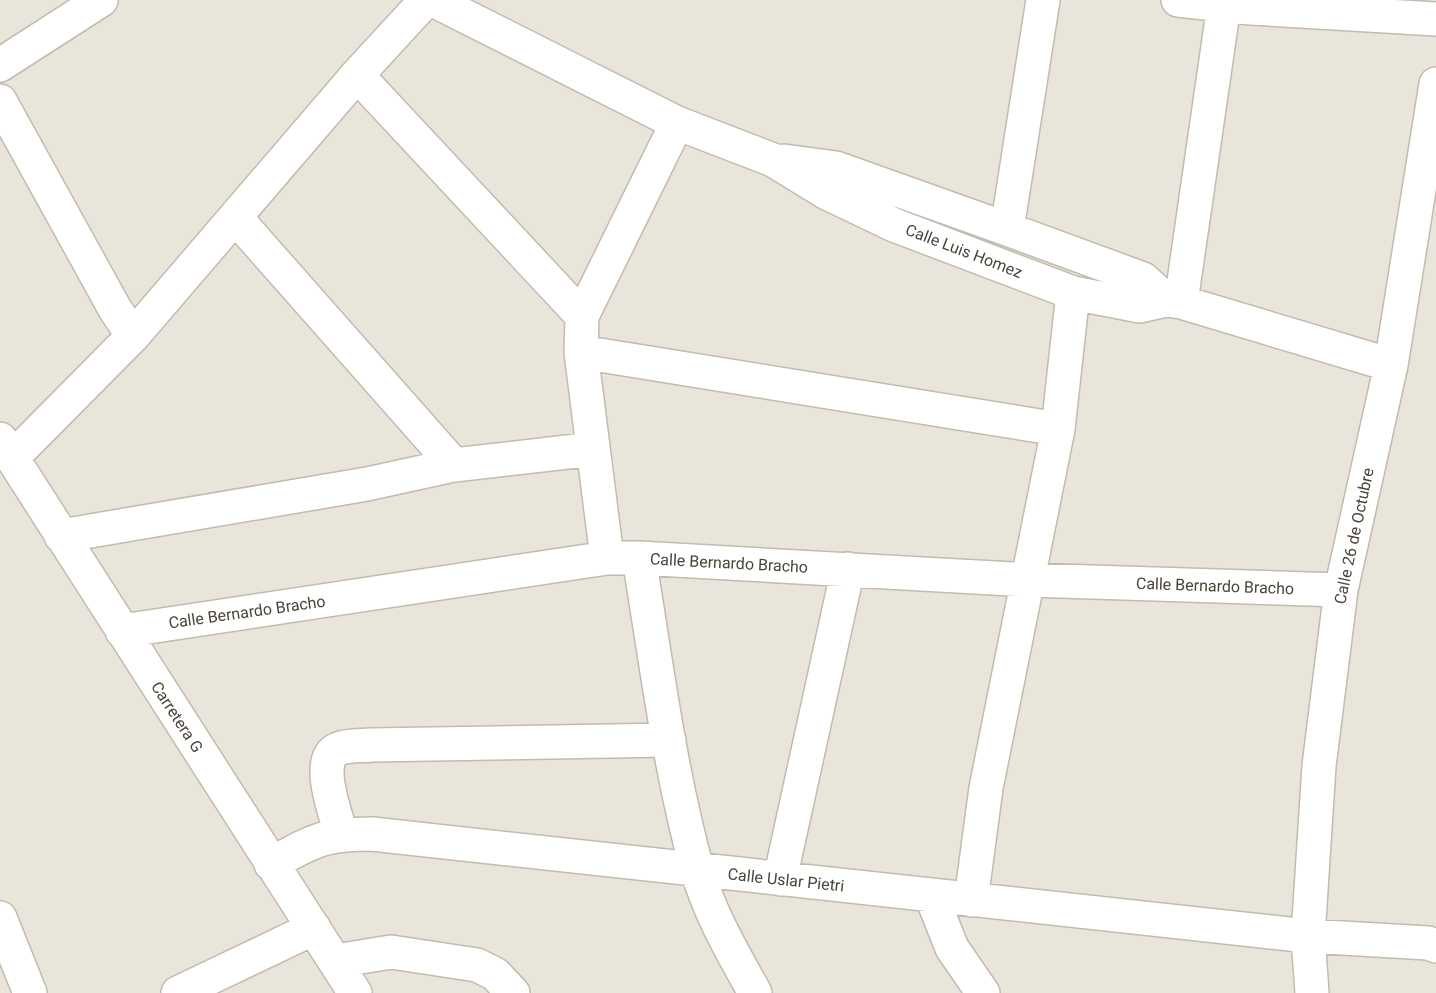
<svg xmlns="http://www.w3.org/2000/svg" width="1436" height="993" font-family="Roboto,sans-serif">
<rect width="100%" height="100%" fill="#f6f3ec"/>
<path fill="#eae5da" d="M0,0H1436V993H0Z"/>
<g fill="none" stroke-linecap="round" stroke-linejoin="round">
<defs>
<path id="minor" d="M433,0L677,123L773,160L825,192L894,225L1073,293L1140,306L1166,300L1181,302L1391,365
M1178,0L1251,8L1436,19
M0,65L101,0
M357,75L582,316
M0,101L115,309L133,336
M784,161L836,168L1007,229L1143,279L1166,300
M235,217L454,465
M1007,229L1043,0
M1181,302L1224,5
M581,352L1058,429
M0,439L355,993
M12,458L133,336L357,75L426,0
M61,536L367,484L454,465L593,449
M607,558L581,352L582,316L677,123
M639,558C656,661 669,767 697,869C709,913 733,953 755,993
M122,631L607,558H639L1029,580L1341,590
M341,834C336,815 314,759 338,749C347,745 361,746 371,745L669,740
M271,864C313,841 322,834 372,834L1308,936L1428,943L1436,946
M780,879L848,569
M931,895L952,948L983,993
M971,900L986,788L1058,429L1073,293
M0,918L30,993
M336,961L391,952L477,965L495,974L513,993
M178,993L314,928
M1312,993L1308,936L1319,766L1341,590L1391,365L1436,84"/>
</defs>
<use href="#minor" stroke="#c2bbae" stroke-width="36"/>
<use href="#minor" stroke="#fff" stroke-width="33"/>
</g>
<g text-anchor="middle" dominant-baseline="central" stroke-width="6" stroke-linejoin="round" paint-order="stroke">
<g font-size="16" fill="#4b4439" stroke="#fff">
<text transform="translate(964 251) rotate(21)">Calle Luis Homez</text>
<text transform="translate(1354 536) rotate(-78)">Calle 26 de Octubre</text>
<text transform="translate(729 563) rotate(3)">Calle Bernardo Bracho</text>
<text transform="translate(1215 586) rotate(2)">Calle Bernardo Bracho</text>
<text transform="translate(247 612) rotate(-8)">Calle Bernardo Bracho</text>
<text transform="translate(177 717) rotate(57)">Carretera G</text>
<text transform="translate(786 880) rotate(6)">Calle Uslar Pietri</text>
</g>
</g>
</svg>
